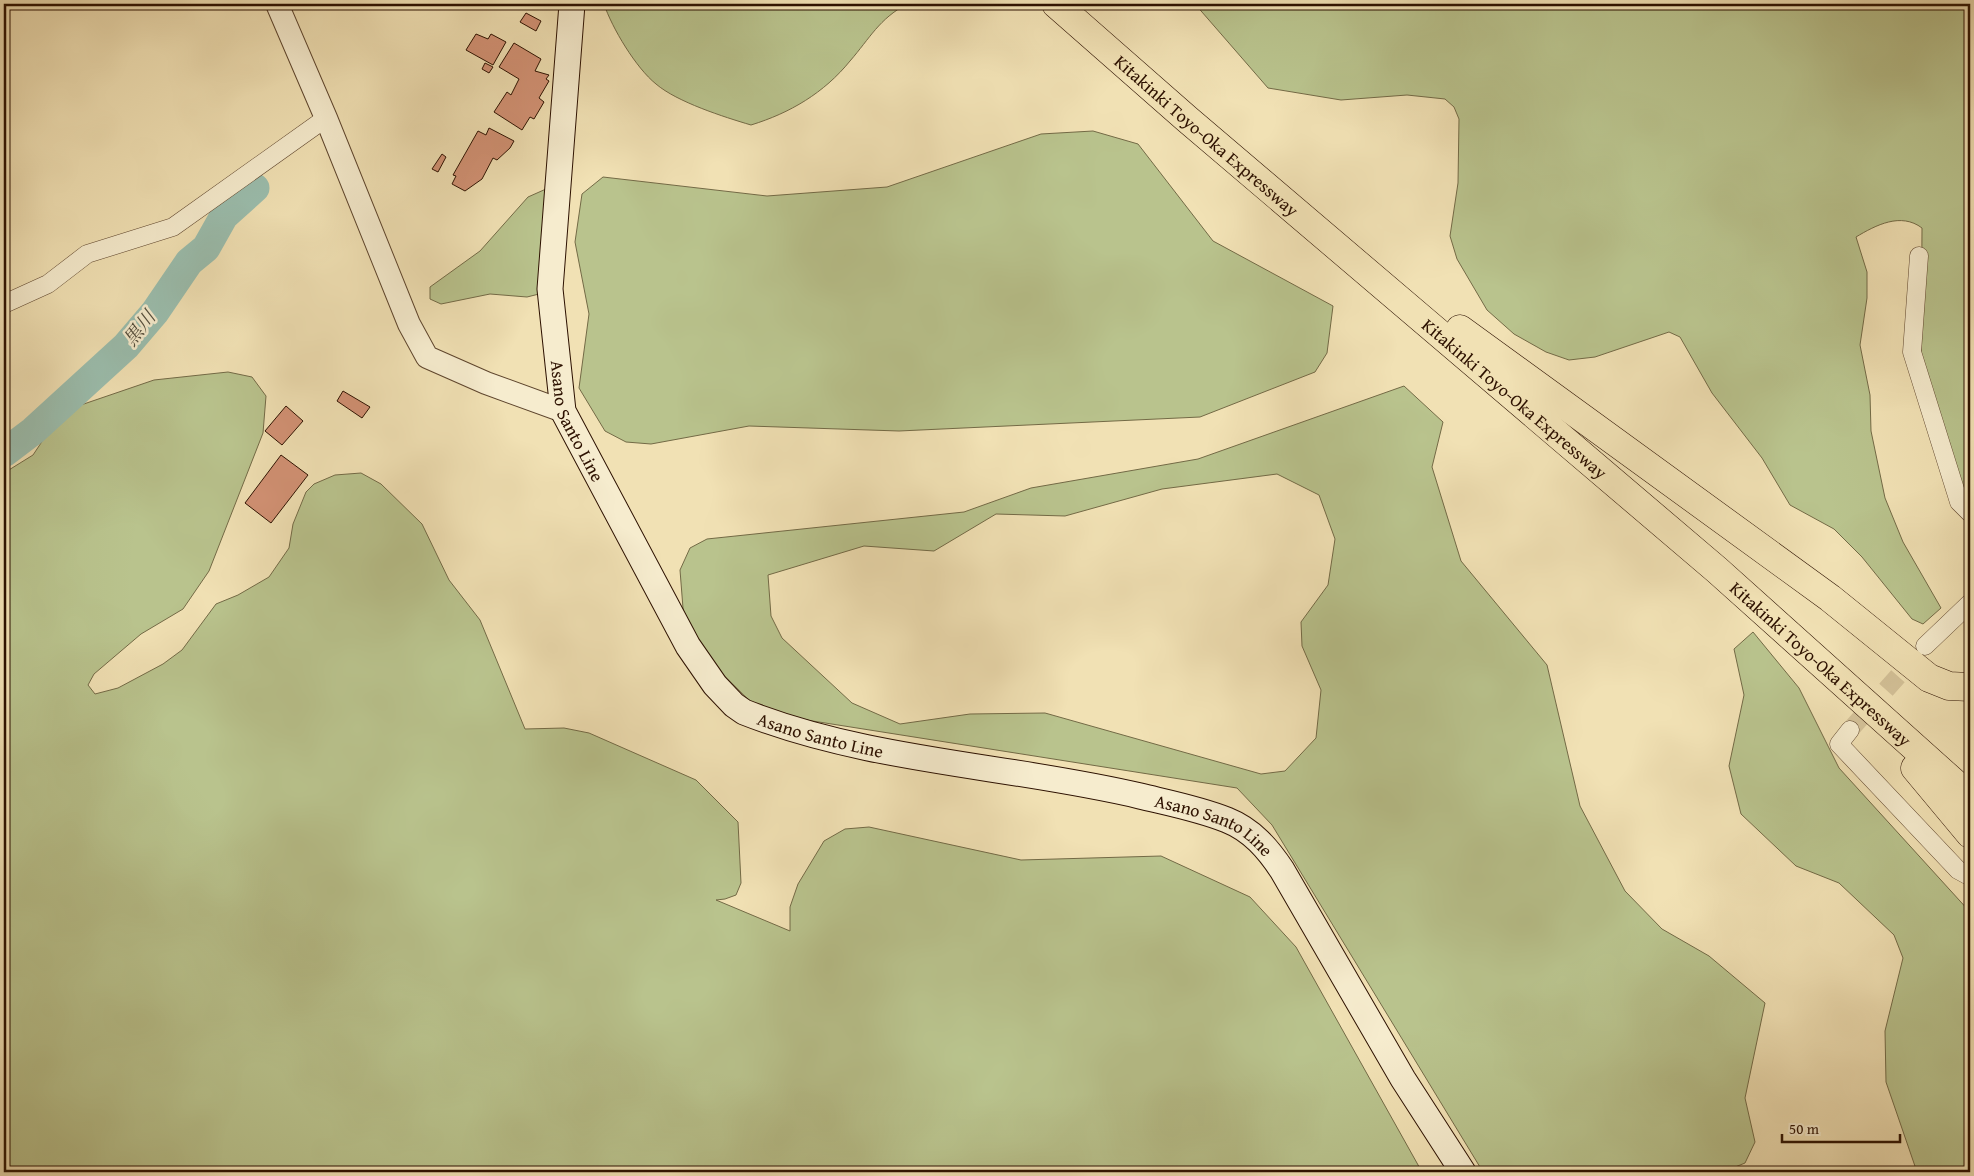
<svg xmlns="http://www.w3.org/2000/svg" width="1974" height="1176" font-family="'Gentium Book Plus','Noto Serif JP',serif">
<rect width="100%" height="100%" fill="#f1e1b4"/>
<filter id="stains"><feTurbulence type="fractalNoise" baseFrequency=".004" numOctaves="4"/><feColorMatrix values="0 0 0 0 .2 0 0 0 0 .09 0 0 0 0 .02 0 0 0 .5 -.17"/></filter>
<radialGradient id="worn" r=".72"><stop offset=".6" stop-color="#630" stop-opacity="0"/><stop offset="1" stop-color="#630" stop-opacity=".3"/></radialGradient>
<path fill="#b9c38d" stroke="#736a46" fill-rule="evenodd" d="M604,4H907C879,19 870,38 850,61C824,93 790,113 751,125C724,117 677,102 656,84C636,68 612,28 604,4Z
M1195,4H1970V520L1921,389L1922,228C1901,212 1876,225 1856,237L1867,272V298L1860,345L1870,395L1871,431L1885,498L1903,542L1941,608L1923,624L1912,619L1862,557L1834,529L1790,505L1762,458L1712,393L1680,337L1669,332L1595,357L1569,360L1546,352L1514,334L1487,310L1457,259L1450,236L1458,183L1459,119L1454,107L1445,99L1407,95L1341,100L1268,88Z
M1093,131L1138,144L1213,241L1333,306L1327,353L1315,372L1200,417L899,431L749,426L651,444L626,442L605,431L579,388L589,314L575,242L582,194L603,177L767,196L887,187L1041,134Z
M546,189L539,294L527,297L490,294L441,304L430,299V287L480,251L528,197Z
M228,372L252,377L266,396L263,433L209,571L183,609L141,634L94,674L88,685L95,694L118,688L163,664L182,650L216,604L238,595L269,577L289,548L293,524L306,492L314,484L335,475L361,473L381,484L422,524L449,580L480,620L525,729L564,728L589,733L696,780L738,822L741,883L736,895L725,899L716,900L790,931V907L798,884L824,841L845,829L869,827L1021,860L1161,856L1250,897L1296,947L1422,1172H4V473L33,455L55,422L75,407L154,380Z
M1404,386L1443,422L1432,467L1461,561L1547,665L1580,806L1625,891L1662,929L1709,956L1765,1003L1745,1098L1755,1142L1745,1163L1723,1172H1483L1272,825L1237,788L762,713L692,644L684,621L680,570L690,548L707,539L964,512L1031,488L1198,459ZM1277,474L1319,495L1335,539L1328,585L1301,622L1302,646L1321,690L1316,738L1285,771L1261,774L1045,713L970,714L900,724L852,703L782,638L771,616L768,575L864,546L934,551L996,514L1065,516L1162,489Z
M1753,632L1799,688L1839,768L1970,912V1172H1917L1886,1082L1885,1031L1903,958L1894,935L1839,883L1796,866L1741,814L1729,766L1744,695L1734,649Z"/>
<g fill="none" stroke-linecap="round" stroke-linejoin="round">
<path stroke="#9bbeae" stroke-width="29" d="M4,453L33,431L126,346L155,312L189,262L206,248L224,216L255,188"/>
</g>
<path fill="#d39275" stroke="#2d1100" d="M526,13L541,21L536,31L520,22Z
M476,34L488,39L491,34L506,42L493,65L466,50Z
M514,43L541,59L535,71L549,75L546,79L549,81L539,98L544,102L534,119L530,117L522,130L494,112L507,92L511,95L519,79L499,67Z
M485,63L493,67L489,73L482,69Z
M489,128L514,141L510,148L497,160L493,158L482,179L465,191L452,184L456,176L453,175L478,131L486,135Z
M442,154L446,157L438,172L432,169Z
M343,391L370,407L362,418L337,401Z
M286,406L303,421L282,445L265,431Z
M281,455L308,475L271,523L245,503Z"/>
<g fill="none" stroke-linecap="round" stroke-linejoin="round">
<path stroke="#d4c299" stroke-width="18" stroke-dasharray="18 9" stroke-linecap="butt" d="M1850,730L1916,656"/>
<defs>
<path id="minor" d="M1919,256L1912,352L1959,502L1970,513
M4,304L48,284L87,254L173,227L326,118
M1925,646L1970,603
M1850,730L1839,744L1958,870L1969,876"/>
<path id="tertiary" d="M277,4L326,118L409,324L427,357L486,383L563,411"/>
<g id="secondary">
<path id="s1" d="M572,4L550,289L563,411L688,646L715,685L734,705L744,712C871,762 1009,765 1140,796C1169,803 1200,809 1227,820C1252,830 1268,849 1282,870L1403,1079L1463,1172"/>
</g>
<g id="motorway">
<path id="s2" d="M1056,4L1187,119L1717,570L1970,797"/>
<path d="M1460,329L1830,598L1929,678L1949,686L1970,687"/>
<path d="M1915,768L1970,834"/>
</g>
</defs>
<use href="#minor" stroke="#5e452d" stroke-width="19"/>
<use href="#tertiary" stroke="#5e452d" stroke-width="24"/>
<use href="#secondary" stroke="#2d1100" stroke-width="27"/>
<use href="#motorway" stroke="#2d1100" stroke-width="29"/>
<use href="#minor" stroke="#f6ecce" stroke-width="18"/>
<use href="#tertiary" stroke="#f6ecce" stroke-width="22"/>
<use href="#secondary" stroke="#f6ecce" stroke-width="25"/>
<use href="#motorway" stroke="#f1e1b4" stroke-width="28"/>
</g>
<g text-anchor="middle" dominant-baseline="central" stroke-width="5" stroke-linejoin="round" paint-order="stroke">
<g font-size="18" fill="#2d1100" stroke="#f6ecce">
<text stroke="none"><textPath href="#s2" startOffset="200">Kitakinki Toyo-Oka Expressway</textPath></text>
<text stroke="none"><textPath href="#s2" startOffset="605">Kitakinki Toyo-Oka Expressway</textPath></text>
<text stroke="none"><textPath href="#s1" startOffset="422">Asano Santo Line</textPath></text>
<text stroke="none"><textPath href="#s2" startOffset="1010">Kitakinki Toyo-Oka Expressway</textPath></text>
<text stroke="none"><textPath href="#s1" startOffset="842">Asano Santo Line</textPath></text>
<text stroke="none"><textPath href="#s1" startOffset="1248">Asano Santo Line</textPath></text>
</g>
<g font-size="19" font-style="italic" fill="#544e3d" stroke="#f6ecce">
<text transform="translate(139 328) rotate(-52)">黒川</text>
</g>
</g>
<rect width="1974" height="1176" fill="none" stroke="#f1e1b4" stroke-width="20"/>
<rect x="5" y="5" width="1964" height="1166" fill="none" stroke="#2d1100" stroke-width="2.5"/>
<rect x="10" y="10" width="1954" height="1156" fill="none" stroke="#2d1100"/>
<path d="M1782 1134v8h118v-8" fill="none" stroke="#2d1100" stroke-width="2.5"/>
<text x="1789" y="1134" font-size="15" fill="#2d1100" stroke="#f6ecce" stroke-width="4" paint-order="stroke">50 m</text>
<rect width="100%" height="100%" filter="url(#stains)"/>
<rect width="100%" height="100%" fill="url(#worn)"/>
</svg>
